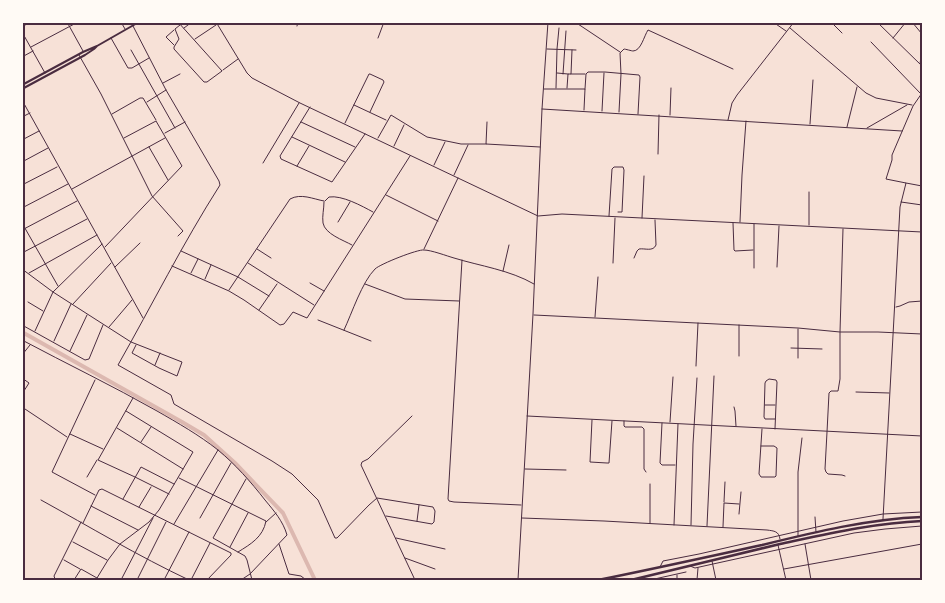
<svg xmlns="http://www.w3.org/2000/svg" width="945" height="603" font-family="'DM Sans',sans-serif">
<rect width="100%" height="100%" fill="#f7e1d7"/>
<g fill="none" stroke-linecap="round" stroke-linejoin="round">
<path stroke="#dcb8b0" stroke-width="4" d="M22,332L182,422L204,435L235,463L283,513L315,580"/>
<path stroke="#4a2c40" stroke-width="1" d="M67,22L83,51
M121,22L125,29
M178,22L222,71L207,82H204L174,49V47L179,39L175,29L180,25
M216,22L247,73L252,78L300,103L538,216L562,214L922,232
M575,22L620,52
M773,22L786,31
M831,22L842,33
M877,22L922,66
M912,22L922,34
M133,26L166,90L219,181L220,185C183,243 152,305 118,365L171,395L174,404L272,461L292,474L318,500L335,538H337L369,505L377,498L433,507L435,511L434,522L432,524L386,516
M297,26L298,22
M22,27L30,22
M184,28L192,22
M790,28L866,93L876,98L912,105
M174,30L166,37L174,45
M22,32L45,73
M111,38L128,68H132L149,58
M378,38L384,22
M893,38L906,22
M195,39L216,25
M871,42L921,94
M31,47L78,22
M547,49L576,50
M131,50L175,128
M79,55L101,94L152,196L183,231L178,236
M22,57L33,51
M920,62L922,59
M223,70L238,59
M557,73L568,74
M563,74L566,31
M571,74H585
M163,83L180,74
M556,88L557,49L559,28
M567,88L568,74H571L572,50
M544,89H585L584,110
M585,89L586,74L588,72H605L639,75L640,77L638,114
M22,100L143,318
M147,102L166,90
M354,105L386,120
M310,107L280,156L281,159L332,182L365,134
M542,109L902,131
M602,111L604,73
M619,112L621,74L620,53L624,49C625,49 632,51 633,51C641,51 644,36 648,30L733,69
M112,114L140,98H143L156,120
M670,115L671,88
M22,117L30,113
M728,120L732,103L737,95L794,22
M301,122L355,147
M487,122L486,144L540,147
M345,123L369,74H370L383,80L384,82L370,112
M810,124L813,80
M847,127L857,87
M867,128L907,105
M165,133L185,122
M292,137L345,162
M378,138L391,115L427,137L461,144H486
M22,140L39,131
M394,146L404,125
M149,147L168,180
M658,154L659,115
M22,162L48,148
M263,163L299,103
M434,165L445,142
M297,166L309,146
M454,175L468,145
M906,183L922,186
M22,185L57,167
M72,189L165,138
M386,195L438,221
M325,201L329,197C342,195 362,206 373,212
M324,202C324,209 322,216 323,223C325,234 343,240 352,245
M901,202L922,205
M22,208L68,184
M609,216L612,169L614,167H623L624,170L622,212H618
M642,218L644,176
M338,222L350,202
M740,222L742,175L746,121
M22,223L58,286
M733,223L734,250L735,251L753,250
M754,224V268
M809,225V192
M843,229L840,332V379L838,391H831L829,393L827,432L825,469L826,472L828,474L842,475L845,476
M22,230L77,201
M105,247L182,166L156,121L124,138
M257,249L271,258
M424,249L458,178
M181,251L238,277L269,296
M22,253L87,219
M634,258L637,251L639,249C645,248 653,252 656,245L655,220
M462,260L448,499L449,501L454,502L521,505
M248,263L314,305
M613,263L615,218
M172,266L229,291L244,300L280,325L284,324L293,312L307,318L410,156
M115,267L140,243
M777,267L779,226
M22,269L53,292L131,342L182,362L177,376L159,368L132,353L136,345
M503,271L509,245
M29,273L97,235
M191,273L198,259
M205,279L211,265
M310,283L324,291
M365,284L405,299L459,301
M229,290L290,199C301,193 313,199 324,201
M28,302L43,311
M73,304L111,263
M896,307L900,306L909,302L922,301
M259,310L277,284
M534,315L798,328L840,332H878L922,334
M595,317L598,277
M318,320L371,341
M22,325L85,360L89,359L103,325
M109,327L132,300
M798,329V358
M344,330C352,313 362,282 375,269C380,264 418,249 424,250C431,250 447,256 454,258C480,266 510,270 534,284
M35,331L53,292L102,244
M22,340C67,364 113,386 157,411C178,423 199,435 218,450C235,464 251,482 265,500C274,511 283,521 287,535L250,574L241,580
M54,341L71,304
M791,348L822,349
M70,351L87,315
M22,355L30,345
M739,356V325
M155,365L160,353
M696,366L698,323
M22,378L29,383L22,394
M95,380L52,472L95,495
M856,392L889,393
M133,398L98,460L135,477L169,494
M765,405H775
M22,407L67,437
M734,407L735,411L736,426
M412,416L368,459L362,462L361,465L415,580
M527,416L922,436
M592,420L590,462L607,463H609L612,421
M624,421V426L625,427H642L644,429V469L646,472
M670,422L673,377
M662,423L660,463L662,465H675
M117,428L183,469
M775,429L777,382L776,380L769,379L766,381L765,383L764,417L765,419H775
M70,434L103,449
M141,442L151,427
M761,446H774L777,448L776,476L775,477H761L759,474L762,429
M525,469L566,470
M87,477L97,460
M179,478L266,521C263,537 251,544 238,552
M246,479L213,538L245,556L247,560L252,580
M123,499L141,467L174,484
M41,500C90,527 138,556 189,580
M724,502L725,482
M91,506L138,530
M139,507L151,487
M739,514L741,492
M815,517L816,532
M200,518L231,463
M522,518L604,521L767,530C774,531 779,531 780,539
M883,519L900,207L906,183L886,179L892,160V155L913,106L922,93
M417,521L419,505
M266,522L276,513
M83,523L99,490L102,489L231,553V555L207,580
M650,523V484
M174,524L218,450
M674,525L678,424
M691,525L693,444L697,378
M707,526L714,376
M723,527L724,503L739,504
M798,536V472L802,438
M396,538L445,549
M73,542L107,560
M279,544L289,574L301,576L306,580
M805,544L811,580
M778,545L786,580
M230,547L248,513
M405,558L435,569
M64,560L80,569
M712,561L716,580
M690,566L695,568L713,564L854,533L885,529L922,526
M660,567L663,561L699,554L843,521L883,514L922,512
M784,569L922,544
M58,580L55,579L54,576L81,522
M74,580L81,569L97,578L108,560L120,544L149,522L159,510L193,452L126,411
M96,580L97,578L103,580
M121,580L153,518
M137,580L166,522
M164,580L189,532
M191,580L210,543
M650,580L686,572
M677,580V575
M697,580L698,568"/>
<path stroke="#4a2c40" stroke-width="1" d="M518,580L533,314L542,109L548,22"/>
<path stroke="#4a2c40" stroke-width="2" d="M22,85L83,52L97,46L139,22
M22,89L85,55L94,49L97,46"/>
<path stroke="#4a2c40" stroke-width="2.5" d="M598,580C653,569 707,557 762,545C815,532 868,519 922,517
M631,580C681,568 730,556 780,544C827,534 874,523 922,521"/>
</g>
<rect width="945" height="603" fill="none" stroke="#fffaf5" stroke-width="48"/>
<rect x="24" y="24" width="897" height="555" fill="none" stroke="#4a2c40" stroke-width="2"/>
</svg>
